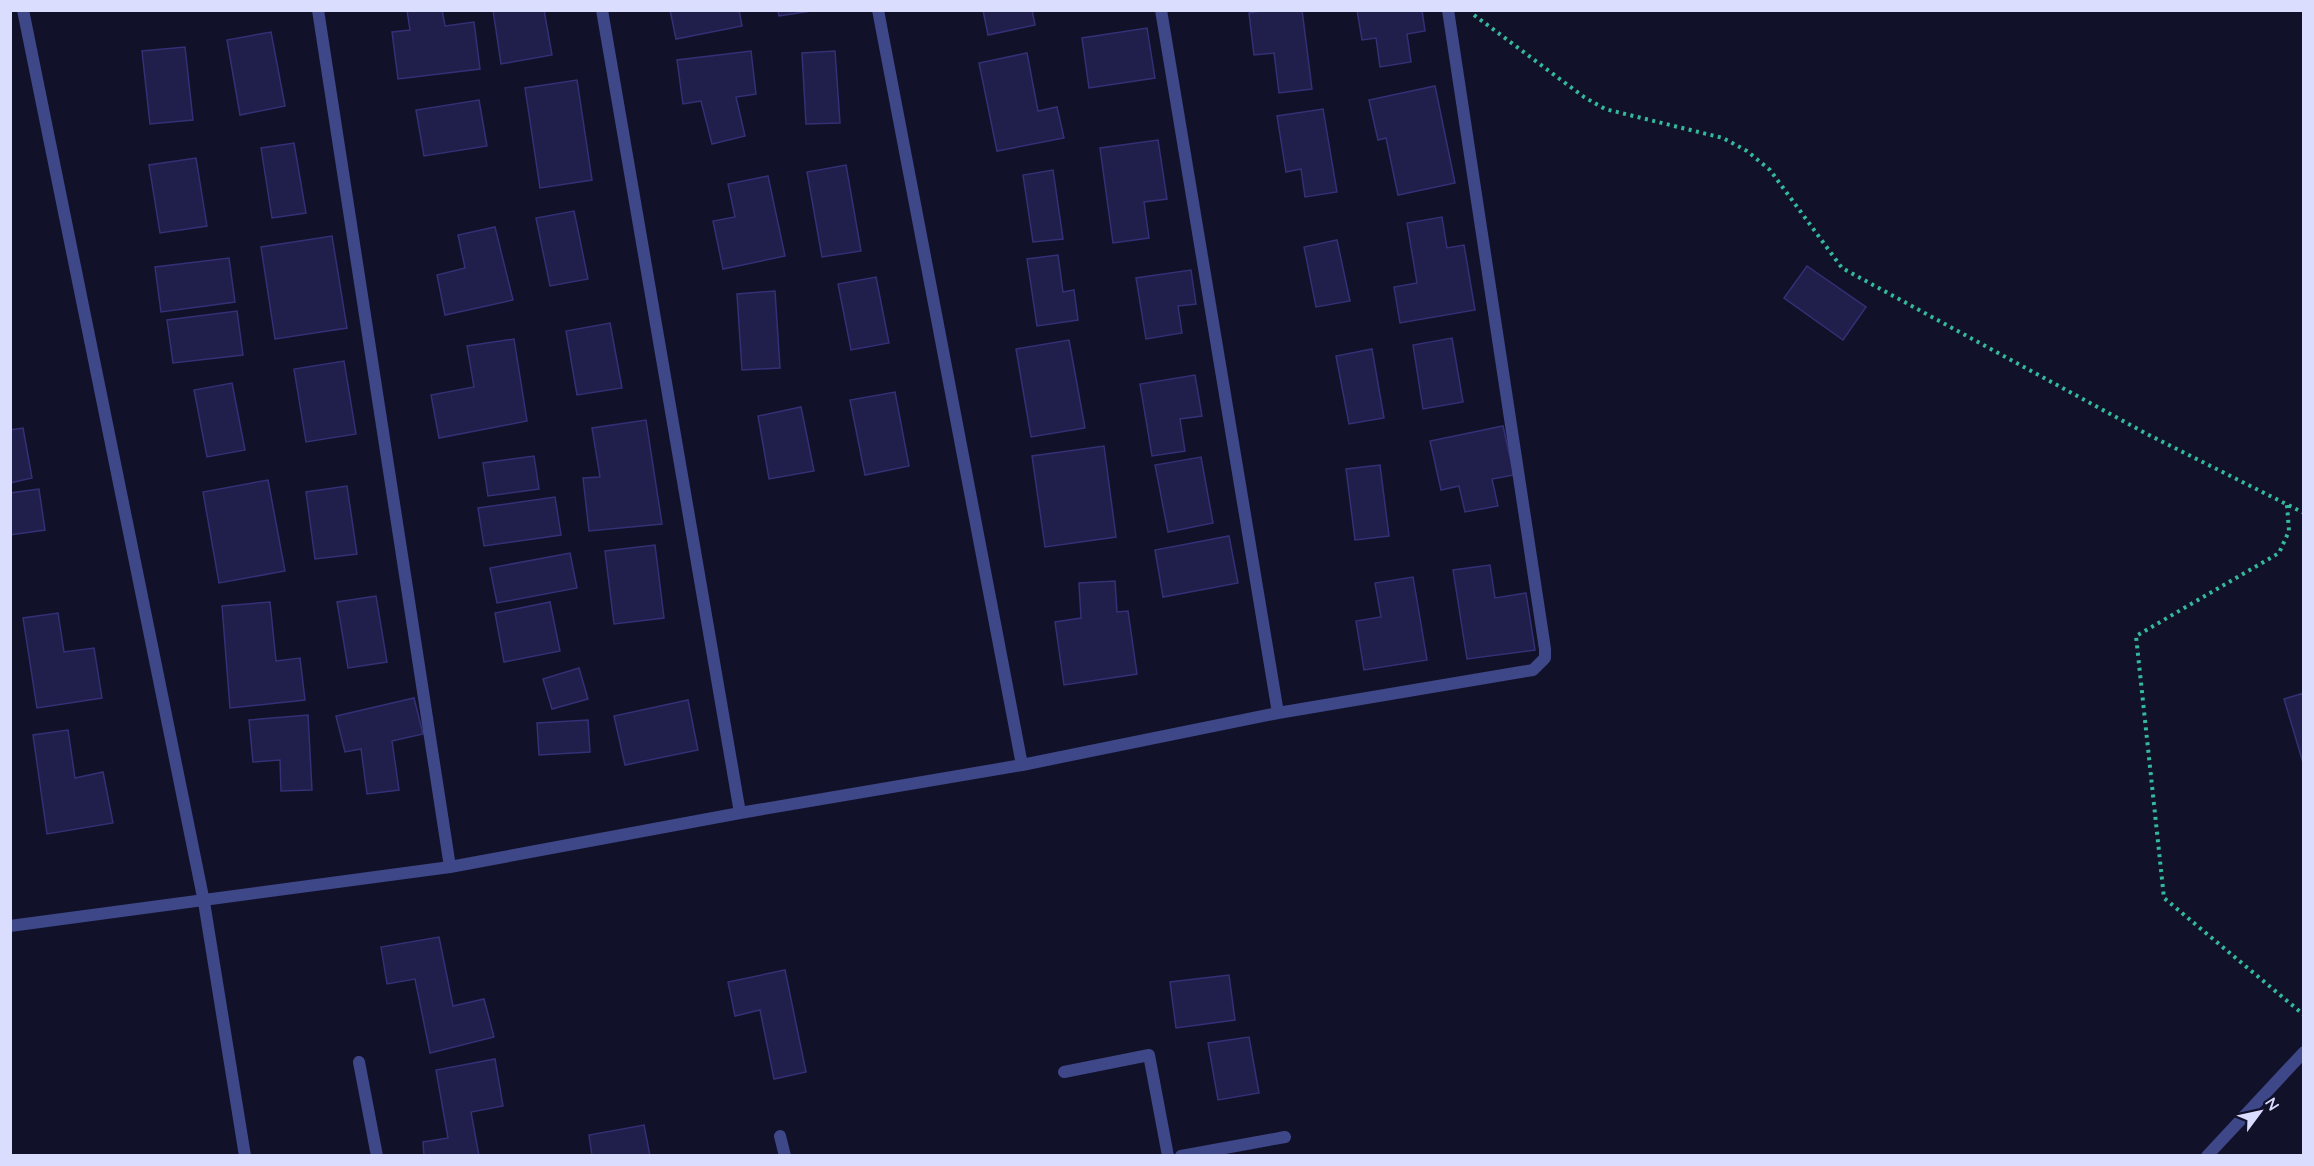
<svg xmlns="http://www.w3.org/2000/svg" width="2314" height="1166" font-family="Quicksand,sans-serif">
<rect width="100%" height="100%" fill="#12112a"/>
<path fill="#201e4b" stroke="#333076" stroke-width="1.5" d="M407,10H442L445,26L474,22L480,69L398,79L392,32L410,30Z
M493,10H544L552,55L501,64Z
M670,10H739L742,26L676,39Z
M778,10H818L779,16Z
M983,10H1032L1035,25L988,35Z
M1266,10H1302L1312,89L1279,93L1274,53L1254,55L1249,13Z
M1357,10H1422L1425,31L1407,34L1411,62L1380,67L1376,38L1362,40Z
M1147,28L1155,78L1089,88L1082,38Z
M271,32L285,106L240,115L227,40Z
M185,47L193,120L150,124L142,51Z
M751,51L756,94L736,97L745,136L712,144L701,101L683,104L677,60Z
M835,51L840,123L806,124L802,53Z
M1027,53L1038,111L1057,107L1064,138L997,151L979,63Z
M577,80L592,180L540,188L525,88Z
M1435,86L1455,183L1398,195L1386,138L1378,140L1369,100Z
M479,100L487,146L424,156L416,110Z
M1323,109L1337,192L1305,197L1301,169L1286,172L1277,116Z
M1158,140L1167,199L1144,202L1149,238L1113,243L1100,148Z
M294,143L306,213L272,218L261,148Z
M196,158L207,226L160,233L149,165Z
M846,165L861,251L822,257L807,172Z
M1053,170L1063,239L1033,242L1023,175Z
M768,176L785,256L723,269L713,221L735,217L728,184Z
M574,211L588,279L550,286L536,218Z
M1442,217L1447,248L1464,245L1475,310L1400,323L1394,287L1417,283L1407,223Z
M495,227L513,300L445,315L437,275L465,268L458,235Z
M332,236L347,328L275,339L261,247Z
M1337,240L1350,301L1316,307L1304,247Z
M1058,255L1063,292L1074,290L1078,320L1037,326L1027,259Z
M229,258L235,302L161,312L155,267Z
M1807,266L1866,307L1843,340L1784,298Z
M1191,270L1196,304L1178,306L1182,333L1146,339L1136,278Z
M876,277L889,343L851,350L838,284Z
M775,291L780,368L742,370L737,294Z
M237,311L243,355L173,363L167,320Z
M610,323L622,388L577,395L566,331Z
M1452,338L1463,402L1423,409L1413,345Z
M514,339L527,421L439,438L431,395L474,387L467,346Z
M1069,340L1085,428L1031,437L1016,349Z
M1372,349L1384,418L1349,424L1336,356Z
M344,361L356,434L306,442L294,369Z
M1195,375L1202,416L1180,419L1185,451L1152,456L1140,384Z
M232,383L245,450L207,457L194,390Z
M895,392L909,466L865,475L850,400Z
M801,407L814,471L769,479L758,416Z
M646,420L662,524L589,531L583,478L600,477L592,428Z
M1503,426L1514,475L1492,479L1498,506L1465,512L1459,486L1441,490L1430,441Z
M23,428L32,478L10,483V430Z
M1104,446L1116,537L1045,547L1032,456Z
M534,456L539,489L488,496L483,463Z
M1201,457L1213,523L1168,532L1155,465Z
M1380,465L1389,536L1355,540L1346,469Z
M268,480L285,571L219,583L203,492Z
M347,486L357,554L315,559L306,492Z
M39,489L45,530L10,535V493Z
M555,497L561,535L484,546L478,508Z
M1229,536L1238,583L1163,597L1155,550Z
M655,545L664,618L614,624L605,551Z
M570,553L577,588L497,603L490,568Z
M1490,565L1495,598L1526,593L1535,650L1467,659L1453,570Z
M1413,577L1427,660L1364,670L1356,621L1381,617L1375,583Z
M1115,581L1117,612L1128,611L1137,674L1064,685L1055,622L1081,618L1079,583Z
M376,596L387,662L348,668L337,602Z
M270,602L276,661L300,658L305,700L230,708L222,606Z
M550,602L560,651L504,662L495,613Z
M58,613L64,652L94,648L102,698L37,708L23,618Z
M579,668L588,699L552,709L543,679Z
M2304,693V766L2284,699Z
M414,698L423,734L392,741L399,790L367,794L361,749L345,752L336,716Z
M688,700L698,750L625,765L614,716Z
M308,715L312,790L281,791L280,760L253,762L249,720Z
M588,720L590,752L539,755L537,723Z
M68,730L75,778L103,772L113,823L47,834L33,735Z
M439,937L453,1006L484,999L494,1037L430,1053L415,979L387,984L381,947Z
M785,970L806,1072L774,1079L760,1010L735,1016L728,982Z
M1229,975L1235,1020L1176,1028L1170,982Z
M1249,1037L1259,1093L1218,1100L1208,1043Z
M495,1059L503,1106L471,1112L479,1156H424L423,1142L448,1138L436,1070Z
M644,1125L650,1156H592L589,1135Z"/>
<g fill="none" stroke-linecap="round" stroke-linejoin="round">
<path stroke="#33ba9c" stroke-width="4" stroke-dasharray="3 4.5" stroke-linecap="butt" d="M1474,15L1584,97L1605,109L1723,138L1747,151L1770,170L1842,268L2147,434L2304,513
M2287,505L2289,531L2279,553L2136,636L2164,898L2304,1015"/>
<path stroke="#3e4788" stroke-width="12" d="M359,1062L377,1156
M1064,1072L1149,1055L1168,1156
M780,1136L785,1156
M1181,1156L1285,1137"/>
<path stroke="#3e4788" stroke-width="12" d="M23,10L204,902L245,1156
M318,10L450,867
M602,10L740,813
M878,10L1022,765
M1161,10L1278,713
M10,926L450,867L740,813L1022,765L1278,713L1533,670L1545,658V649L1448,10
M2207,1156L2304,1052"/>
</g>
<rect width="2314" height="1166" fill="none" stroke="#dbddfe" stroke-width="24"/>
<g transform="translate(2260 1112) rotate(57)" stroke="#12112a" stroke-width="4.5" paint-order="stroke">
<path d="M0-4.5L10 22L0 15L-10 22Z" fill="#dbddfe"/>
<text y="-9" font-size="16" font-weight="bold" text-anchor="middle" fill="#dbddfe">N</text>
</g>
</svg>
